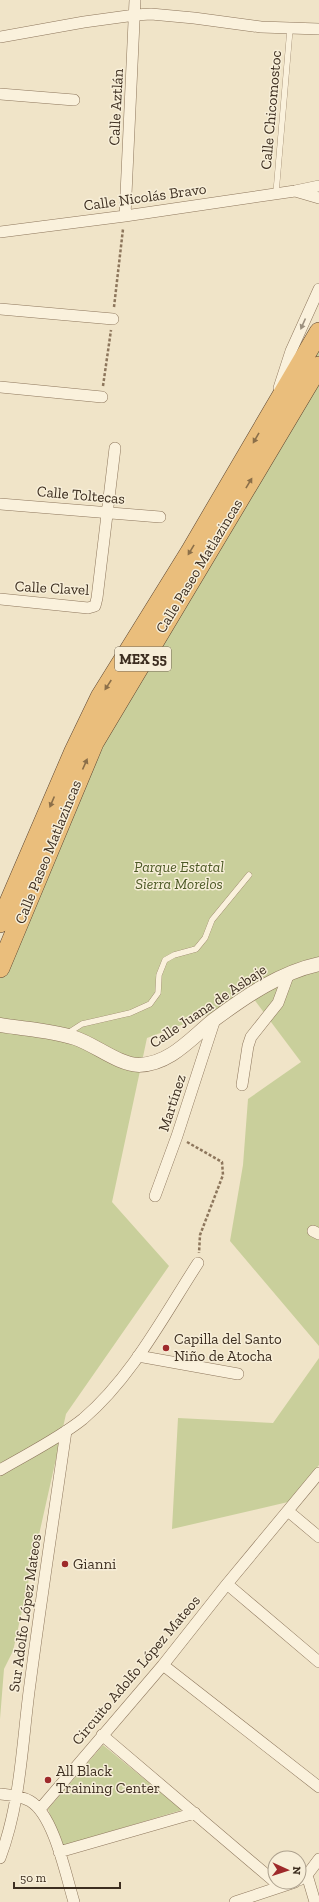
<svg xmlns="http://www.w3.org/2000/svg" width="319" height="1902" font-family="'Zilla Slab',serif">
<rect width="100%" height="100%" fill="#f0e4c8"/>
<path fill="#c9cf9b" d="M319,343V1346L230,1241L243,1165L248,1099L301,1062L253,998L147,1038L112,1202L169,1266L66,1414L13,1651L4,1669L0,1719V944L80,750Z
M319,1358V1465L288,1502L172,1529L178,1418L273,1423Z
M103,1745L182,1810L62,1846L48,1809Z"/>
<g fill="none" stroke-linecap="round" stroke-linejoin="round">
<defs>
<path id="service" d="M276,193L290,29
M68,1033L82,1024L130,1013L150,1004L158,993L159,975L165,960L174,955L196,949L205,938L212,920L249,875"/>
<path id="minor" d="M0,37L84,22L135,15L151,14L194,18L261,27L319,29
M0,94L74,100
M295,191L319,198
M125,216L135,0
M0,232L125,216L295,191L319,186
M0,309L113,319
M0,387L102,397
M279,388L291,351L319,289
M0,504L160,517
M0,599L88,608L95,606L97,598L115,448
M242,1085L248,1046L251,1037L278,1003L289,973
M155,1196L177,1136L215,1019
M313,1231L319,1234
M138,1356L238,1374
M0,1470C27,1454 58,1439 83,1419C132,1377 163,1317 198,1263
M288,1511L319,1537
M227,1584L319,1662
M163,1665L319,1787
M102,1735L275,1882
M0,1794C10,1795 21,1796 30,1801C54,1815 66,1876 74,1902
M40,1809L163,1665L227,1584L319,1473
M59,1852L195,1813
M0,1858C21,1803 22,1742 30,1684C41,1600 54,1515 66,1431
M307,1875L315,1902
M299,1880L307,1875L319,1859
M235,1902L295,1882"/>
<path id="tertiary" d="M0,1025C24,1029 51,1030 75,1038C94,1044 119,1065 139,1065C171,1064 192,1037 215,1019C246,996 281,972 319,964"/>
<path id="trunk" d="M0,923L74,751L100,697L190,552L319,332
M0,968L94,743L319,366"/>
</defs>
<use href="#service" stroke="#8d765c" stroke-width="6"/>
<use href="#minor" stroke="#8d765c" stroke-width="12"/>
<use href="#tertiary" stroke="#8d765c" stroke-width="15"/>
<use href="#trunk" stroke="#5b4430" stroke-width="20"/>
<path stroke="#8d765c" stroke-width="2.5" stroke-dasharray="3 2" stroke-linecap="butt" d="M114,307L123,229
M103,386L111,330
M187,1142L222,1162L223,1175L200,1235L199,1253"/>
<use href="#service" stroke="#faf1dc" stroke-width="5.5"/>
<use href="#minor" stroke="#faf1dc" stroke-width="11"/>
<use href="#tertiary" stroke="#faf1dc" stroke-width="14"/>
<use href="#trunk" stroke="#eabe7c" stroke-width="19"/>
</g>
<defs><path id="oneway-solid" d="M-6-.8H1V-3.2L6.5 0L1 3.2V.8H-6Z"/></defs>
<use fill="#9c907e" href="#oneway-solid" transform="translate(303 324) rotate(114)"/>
<g fill="#8b6f49">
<use href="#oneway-solid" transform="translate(256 438) rotate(120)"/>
<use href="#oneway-solid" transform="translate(249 483) rotate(-59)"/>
<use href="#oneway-solid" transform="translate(191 550) rotate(121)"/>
<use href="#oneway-solid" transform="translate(108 685) rotate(123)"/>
<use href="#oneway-solid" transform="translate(85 764) rotate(-66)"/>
<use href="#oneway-solid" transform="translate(52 802) rotate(113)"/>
</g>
<g fill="#9e2a2b" stroke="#f7eed8" stroke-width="1.5">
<circle cx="166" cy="1348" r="4"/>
<circle cx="65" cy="1564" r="4"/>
<circle cx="48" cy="1780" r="4"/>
</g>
<g text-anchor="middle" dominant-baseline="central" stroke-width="3" stroke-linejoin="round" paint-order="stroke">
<rect fill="#f7eed8" stroke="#756857" stroke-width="1" x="115" y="647" width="56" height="24" rx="3"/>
<g font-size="14" font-weight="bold" fill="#3d2e20">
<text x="143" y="659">MEX 55</text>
</g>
<g font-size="15" fill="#3d2e20" stroke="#f7eed8">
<text transform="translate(116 107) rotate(-87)">Calle Aztlán</text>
<text transform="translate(271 110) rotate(-85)">Calle Chicomostoc</text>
<text transform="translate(145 197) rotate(-8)">Calle Nicolás Bravo</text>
<text transform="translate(81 495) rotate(5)">Calle Toltecas</text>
<text transform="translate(199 566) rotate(-59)">Calle Paseo Matlazincas</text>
<text transform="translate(52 588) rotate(3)">Calle Clavel</text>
<text transform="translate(48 852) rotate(-68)">Calle Paseo Matlazincas</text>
<text transform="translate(208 1006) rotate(-34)">Calle Juana de Asbaje</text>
<text transform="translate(172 1103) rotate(-72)">Martínez</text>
<text transform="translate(25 1613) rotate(-82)">Sur Adolfo López Mateos</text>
<text transform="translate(136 1670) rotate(-50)">Circuito Adolfo López Mateos</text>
</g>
<g font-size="15" font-style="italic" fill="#4d5a26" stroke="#f7eed8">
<text x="179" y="867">Parque Estatal<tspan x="179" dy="17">Sierra Morelos</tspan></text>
</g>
<g font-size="15" fill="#3d2e20" stroke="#f7eed8" text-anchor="start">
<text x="174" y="1339">Capilla del Santo<tspan x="174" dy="17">Niño de Atocha</tspan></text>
<text x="73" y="1564">Gianni</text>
<text x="56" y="1771">All Black<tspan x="56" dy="17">Training Center</tspan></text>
</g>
</g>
<g transform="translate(287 1870) rotate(93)"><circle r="19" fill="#f7eed8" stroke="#ada18e"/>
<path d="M0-3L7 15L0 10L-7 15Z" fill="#9e2a2b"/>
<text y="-6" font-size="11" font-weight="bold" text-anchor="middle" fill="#3d2e20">N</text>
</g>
<path d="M14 1882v6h106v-6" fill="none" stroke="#3d2e20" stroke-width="2"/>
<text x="20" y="1882" font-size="12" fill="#3d2e20" stroke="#f7eed8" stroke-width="3" paint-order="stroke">50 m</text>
</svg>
